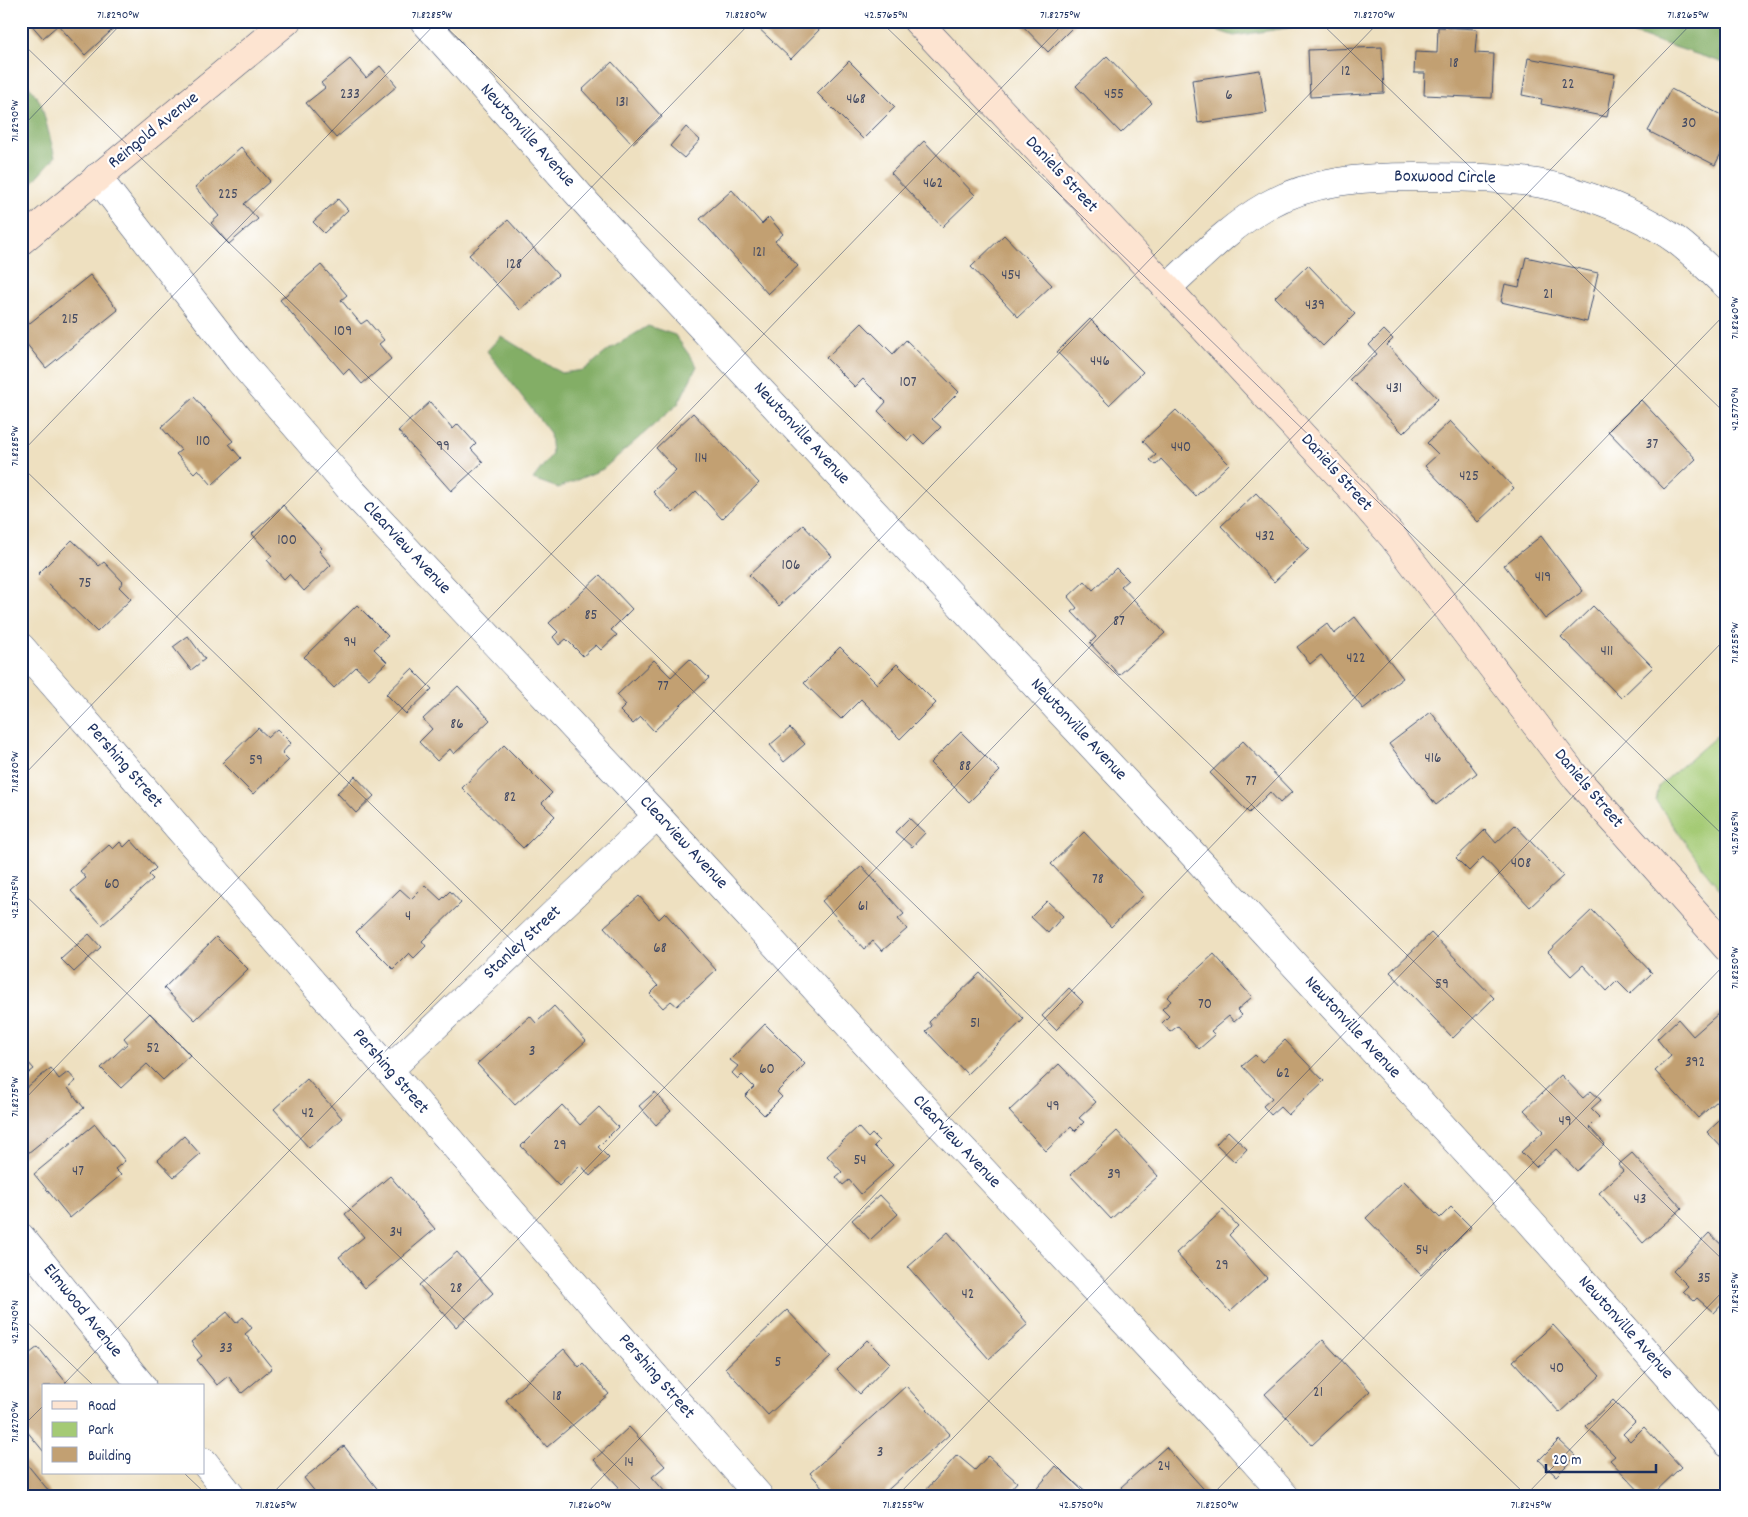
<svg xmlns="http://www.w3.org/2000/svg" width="1748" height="1517" font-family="Dekko,sans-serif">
<rect width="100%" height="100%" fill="#fff"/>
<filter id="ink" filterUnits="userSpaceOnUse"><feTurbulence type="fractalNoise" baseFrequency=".02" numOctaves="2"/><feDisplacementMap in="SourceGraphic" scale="10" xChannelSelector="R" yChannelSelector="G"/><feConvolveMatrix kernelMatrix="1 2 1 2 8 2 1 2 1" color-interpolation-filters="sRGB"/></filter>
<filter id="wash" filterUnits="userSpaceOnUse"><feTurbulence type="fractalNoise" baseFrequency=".0096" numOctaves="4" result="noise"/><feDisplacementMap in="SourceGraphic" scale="20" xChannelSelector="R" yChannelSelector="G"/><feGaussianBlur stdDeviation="1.12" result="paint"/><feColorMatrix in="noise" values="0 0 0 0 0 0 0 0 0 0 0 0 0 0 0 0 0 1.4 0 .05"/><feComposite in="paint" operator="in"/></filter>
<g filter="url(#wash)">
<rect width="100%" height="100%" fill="#eee0c0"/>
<path fill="#a4ca75" stroke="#607c6a" d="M1727,727V897L1709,876L1656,801L1659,786Z"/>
<path fill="#83ae66" stroke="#4f6e62" d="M1208,21H1332L1234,36L1207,27Z
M1594,21H1727V64Z
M21,74L41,103L55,157L21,195Z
M648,326L675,335L697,366L678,404L603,469L558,488L533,479L552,454L550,433L487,351L501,336L561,373L584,370L610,349Z"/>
<g id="blocks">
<path fill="#c2a072" d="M28,21H122L85,55L58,25L43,38Z
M751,21H814L821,28L791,59Z
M1018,21H1079L1048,52Z
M1438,27L1477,29L1475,53L1494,54L1492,98L1424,95L1425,73H1414L1415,52L1437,53Z
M1382,47L1384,93L1310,97L1308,50Z
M1107,56L1152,103L1121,133L1076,86Z
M1528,58L1615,74L1607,117L1541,104L1542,99L1522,95Z
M350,59L366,78L380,66L397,86L336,138L306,103L325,88L321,83Z
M849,61L895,107L863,139L817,93Z
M612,62L662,117L632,144L582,90Z
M1260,70L1267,113L1198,123L1192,80Z
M1671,89L1727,118V142L1715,165L1648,131Z
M686,127L700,140L684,158L670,146Z
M924,141L975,195L942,227L891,173Z
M241,147L270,181L244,204L258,219L229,244L211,223L219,216L195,187Z
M732,190L762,224L769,217L783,234L775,241L798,266L768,294L700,219Z
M338,199L348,210L324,233L313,222Z
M508,220L558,275L520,310L469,255Z
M1004,235L1052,285L1018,317L971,267Z
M1526,257L1598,273L1587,322L1501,302L1505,284L1519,287Z
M321,265L347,295L341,300L361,324L367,320L384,340L379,344L391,359L362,384L349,369L344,374L280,300Z
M1308,265L1355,314L1323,346L1275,297Z
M90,275L118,310L46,368L21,337V330Z
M1090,319L1143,372L1109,405L1057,352Z
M862,323L893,354L906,340L959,392L932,419L941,427L924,444L914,434L908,441L878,411L886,402L863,379L855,387L826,358Z
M1384,330L1393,339L1387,345L1438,399L1403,433L1350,379L1377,354L1369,345Z
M194,397L233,441L229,444L241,458L212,485L198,469L194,473L176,454L181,450L161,427Z
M1641,400L1696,459L1664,489L1608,431Z
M430,402L453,429L458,424L476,444L471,449L483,462L451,491L398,431Z
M1176,410L1229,464L1196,496L1161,459L1156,465L1150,460L1156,455L1143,441Z
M693,413L759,483L722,519L696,491L673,513L653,492L676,470L656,448Z
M1450,421L1514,488L1478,522L1425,466L1438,454L1427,443Z
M1256,493L1309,549L1274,582L1221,526Z
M283,505L322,548L319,551L331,565L304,591L289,574L284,579L267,560L272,556L252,534Z
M803,525L832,556L779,606L749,575Z
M1541,536L1583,591L1545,619L1504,565Z
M72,540L99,566L104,562L123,582L119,587L131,599L97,632L38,574Z
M1116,568L1128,580L1121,586L1165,633L1119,675L1090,643L1096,637L1072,612L1077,608L1068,597L1085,581L1093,590Z
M600,575L632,609L611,630L617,635L601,650L596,645L583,656L566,639L559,645L553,637L558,632L549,623Z
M357,605L388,636L374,649L387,662L369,679L356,667L334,688L304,657Z
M1593,606L1653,667L1621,698L1561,637Z
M1355,617L1403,678L1363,709L1321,655L1310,664L1297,647L1327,624L1334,634Z
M188,636L205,659L191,670L173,647Z
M840,647L877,684L897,664L936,703L900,739L861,699L841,719L804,683Z
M690,659L709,678L654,731L641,717L633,724L620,711L626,705L617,695L654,660L671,677Z
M412,669L432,689L406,714L386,694Z
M458,686L490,720L454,754L450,749L437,761L419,742L432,729L423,719Z
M1431,712L1477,773L1436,805L1389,744Z
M258,728L268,737L277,729L291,743L282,753L289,760L253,794L222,763Z
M790,728L805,744L784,762L770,745Z
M961,732L1000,771L969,802L930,763Z
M1243,741L1292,792L1280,803L1270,792L1249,813L1210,773Z
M504,745L552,793L542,803L555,816L523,848L462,788Z
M355,776L374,796L356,813L337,793Z
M909,818L925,833L912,847L895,832Z
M1515,825L1563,876L1530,907L1483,857L1469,871L1456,858L1485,830L1496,843Z
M1084,832L1144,895L1111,927L1051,864Z
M131,840L156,868L149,875L153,879L102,925L71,891L86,878L80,871L109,845L113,849L120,842L124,847Z
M862,866L904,914L898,919L907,929L882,951L873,941L864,949L822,901Z
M425,885L441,900L450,891L461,903L422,941L426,946L414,958L409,953L393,969L356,932L400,889L411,899Z
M639,896L659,919L665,913L716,970L677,1006L671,1001L663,1008L650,994L658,986L604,927Z
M1047,901L1063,916L1048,933L1031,917Z
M1592,910L1652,973L1630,994L1617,981L1607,991L1583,965L1571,976L1548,952Z
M1431,933L1494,998L1453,1038L1390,972Z
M89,934L101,947L74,972L61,959Z
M216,937L248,969L195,1020L164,988Z
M1214,954L1252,997L1237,1010L1242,1015L1234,1022L1229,1016L1211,1031L1215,1035L1199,1049L1178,1026L1170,1032L1162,1023L1169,1016L1162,1009L1171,1001L1167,997Z
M980,973L1024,1019L967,1074L926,1031L932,1026L929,1022Z
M1069,988L1083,1002L1056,1030L1042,1016Z
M554,1006L586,1041L515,1105L477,1064L530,1016L536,1023Z
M150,1013L190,1055L163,1080L147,1064L121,1088L101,1068L128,1043L124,1038Z
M1719,1013L1727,1021V1092L1698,1118L1655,1071L1671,1056L1657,1039L1678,1019L1693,1036Z
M765,1024L805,1064L777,1092L782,1097L764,1115L745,1096L754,1087L742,1075L738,1079L732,1073L738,1066L730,1060Z
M1285,1040L1324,1081L1288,1115L1280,1107L1271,1115L1263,1106L1272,1098L1242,1066L1255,1055L1262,1062Z
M21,1054L34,1069L21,1079Z
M1059,1064L1096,1102L1079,1118L1084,1122L1075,1131L1071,1127L1046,1151L1009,1111Z
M51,1068L59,1079L68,1072L76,1081L68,1088L84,1108L23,1157L21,1154V1092Z
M1561,1075L1583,1098L1591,1091L1601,1100L1591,1109L1599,1117L1589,1127L1605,1144L1577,1171L1556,1149L1536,1167L1521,1152L1544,1131L1524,1110Z
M307,1079L342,1118L309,1148L274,1109Z
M655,1092L671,1111L656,1125L639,1106Z
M562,1105L580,1125L599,1107L618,1127L598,1147L609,1158L590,1176L581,1165L559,1186L521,1146Z
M1727,1114V1153L1707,1132Z
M95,1124L125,1161L115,1169L121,1175L70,1218L34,1174Z
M858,1127L868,1138L872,1134L879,1141L874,1146L893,1165L861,1194L849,1180L843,1185L836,1177L842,1172L827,1156Z
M1117,1131L1158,1176L1111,1219L1070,1175Z
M1228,1131L1247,1149L1235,1162L1216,1144Z
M184,1136L200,1154L174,1177L158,1160Z
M1632,1153L1682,1208L1643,1243L1599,1193L1623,1171L1618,1165Z
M390,1176L435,1229L365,1288L339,1257L364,1237L345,1214Z
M1404,1181L1440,1218L1451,1207L1471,1227L1421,1275L1366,1218Z
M880,1195L898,1214L870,1240L852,1220Z
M1223,1210L1238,1226L1229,1235L1267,1278L1230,1312L1176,1253Z
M948,1232L1028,1324L989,1359L908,1267Z
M1709,1233L1725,1248L1727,1247V1299L1714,1313L1697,1298L1694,1301L1683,1291L1688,1286L1673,1271Z
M457,1252L493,1293L456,1327L419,1285Z
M787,1310L831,1357L768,1415L725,1368Z
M227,1312L236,1323L243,1317L252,1328L245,1334L272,1368L242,1393L228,1376L217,1385L197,1360L202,1356L191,1342Z
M1553,1325L1600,1376L1560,1413L1513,1361Z
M867,1340L890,1363L860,1394L837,1370Z
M1323,1340L1370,1391L1312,1445L1265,1394Z
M38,1347L69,1386H44V1452L21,1424V1360Z
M564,1349L579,1367L583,1363L609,1394L547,1447L506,1400Z
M906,1386L950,1434L881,1496H830L810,1473Z
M1613,1400L1635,1422L1623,1434L1630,1441L1644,1427L1681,1467L1651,1496H1644L1610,1460L1615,1456L1586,1426Z
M629,1427L665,1466L652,1477L666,1493L663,1496H613L611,1494L619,1487L594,1460Z
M1559,1440L1576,1456L1556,1476L1539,1460Z
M344,1446L379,1491L372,1496H313L316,1493L304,1478Z
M1166,1447L1210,1496H1129L1121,1487Z
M957,1455L975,1470L988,1456L1017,1482L1005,1496H932L926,1490Z
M21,1457L53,1496H21Z
M1056,1466L1090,1496H1037L1033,1493Z"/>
</g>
</g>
<g filter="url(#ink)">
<use href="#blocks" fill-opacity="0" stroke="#3b4a6d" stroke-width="1"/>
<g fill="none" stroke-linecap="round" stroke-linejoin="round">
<defs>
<path id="street" d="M424,21L605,224L1177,837L1525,1216L1727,1443
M97,177L239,360L351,490L660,819L944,1129L1230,1434L1285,1496
M1167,288C1198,260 1229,227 1266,206C1313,180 1364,177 1416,177C1452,177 1487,177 1522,181C1570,186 1638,212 1676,240C1695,254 1710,271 1727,286
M21,647L759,1496
M389,1070L657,816
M21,1237L142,1386
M204,1462L231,1496"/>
<path id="secondary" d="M917,21L1167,288L1348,485L1393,537L1577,779L1727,948
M21,241L287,21"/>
</defs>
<use href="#street" stroke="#3b4a6d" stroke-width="29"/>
<use href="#secondary" stroke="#3b4a6d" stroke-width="29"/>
<use href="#street" stroke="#fff" stroke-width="28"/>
<use href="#secondary" stroke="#fde4d1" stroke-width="28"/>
</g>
</g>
<path fill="none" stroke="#1b2f5e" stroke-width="1" stroke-opacity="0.45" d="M440,21L1727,1264M880,21L1727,839M1319,21L1727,415M21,42L1527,1496M21,128L124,21M21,453L438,21M21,466L1087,1496M21,778L752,21M21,891L647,1496M21,1103L1066,21M21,1316L94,1386M62,1386L1380,21M21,1428L44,1405M184,1473L208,1496M270,1496L1694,21M584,1496L1727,312M897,1496L1727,637M1211,1496L1727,962M1525,1496L1727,1287"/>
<g text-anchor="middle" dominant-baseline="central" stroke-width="4.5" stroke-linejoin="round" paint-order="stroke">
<g font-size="15" fill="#454b63">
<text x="1454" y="64">18</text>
<text x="1346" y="72">12</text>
<text x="1568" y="85">22</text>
<text x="350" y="95">233</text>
<text x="1114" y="95">455</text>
<text x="1229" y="96">6</text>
<text x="856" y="100">468</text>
<text x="622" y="103">131</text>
<text x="1689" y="124">30</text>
<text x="933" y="184">462</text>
<text x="228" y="195">225</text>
<text x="759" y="253">121</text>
<text x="514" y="265">128</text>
<text x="1011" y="276">454</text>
<text x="1548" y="295">21</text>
<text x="1315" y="306">439</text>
<text x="70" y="320">215</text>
<text x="343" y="332">109</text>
<text x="1100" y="362">446</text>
<text x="908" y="383">107</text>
<text x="1394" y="389">431</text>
<text x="203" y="442">110</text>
<text x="1652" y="445">37</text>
<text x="443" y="447">99</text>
<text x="1181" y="448">440</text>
<text x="701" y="459">114</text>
<text x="1469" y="477">425</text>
<text x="1265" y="537">432</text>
<text x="287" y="541">100</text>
<text x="791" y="566">106</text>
<text x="1543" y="578">419</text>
<text x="85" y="584">75</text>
<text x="591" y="616">85</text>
<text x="1119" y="622">87</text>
<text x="350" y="643">94</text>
<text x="1607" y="652">411</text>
<text x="1356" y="659">422</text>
<text x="663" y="687">77</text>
<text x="457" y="725">86</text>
<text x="1433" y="759">416</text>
<text x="256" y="761">59</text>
<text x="965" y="767">88</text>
<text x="1251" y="782">77</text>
<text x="510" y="798">82</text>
<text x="1521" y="864">408</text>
<text x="1098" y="880">78</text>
<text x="112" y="885">60</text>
<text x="863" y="907">61</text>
<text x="408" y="917">4</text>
<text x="660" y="949">68</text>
<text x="1442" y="985">59</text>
<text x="1205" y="1005">70</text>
<text x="975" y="1024">51</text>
<text x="153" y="1049">52</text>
<text x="532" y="1052">3</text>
<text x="1695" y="1063">392</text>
<text x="767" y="1070">60</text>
<text x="1283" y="1074">62</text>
<text x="1053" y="1107">49</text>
<text x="308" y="1114">42</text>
<text x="1565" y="1122">49</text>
<text x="560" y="1146">29</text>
<text x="860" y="1161">54</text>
<text x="78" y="1172">47</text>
<text x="1114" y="1175">39</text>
<text x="1640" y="1200">43</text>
<text x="396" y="1233">34</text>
<text x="1422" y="1251">54</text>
<text x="1222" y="1266">29</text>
<text x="1704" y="1279">35</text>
<text x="456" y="1289">28</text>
<text x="968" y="1295">42</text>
<text x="226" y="1349">33</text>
<text x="778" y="1363">5</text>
<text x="1557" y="1369">40</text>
<text x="1318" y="1393">21</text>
<text x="557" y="1397">18</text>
<text x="880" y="1453">3</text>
<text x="629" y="1463">14</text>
<text x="1164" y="1467">24</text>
</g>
<g font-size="18" fill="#1b2f5e" stroke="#fff">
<text transform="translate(154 131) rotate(-39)">Reingold Avenue</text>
<text transform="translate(527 136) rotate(48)">Newtonville Avenue</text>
<text transform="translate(1061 175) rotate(47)">Daniels Street</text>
<text transform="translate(1445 178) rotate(1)">Boxwood Circle</text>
<text transform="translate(801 434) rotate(47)">Newtonville Avenue</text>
<text transform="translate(1336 473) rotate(48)">Daniels Street</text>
<text transform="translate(406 548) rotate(47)">Clearview Avenue</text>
<text transform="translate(1078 730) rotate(47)">Newtonville Avenue</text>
<text transform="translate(124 766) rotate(49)">Pershing Street</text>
<text transform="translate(1588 789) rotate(50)">Daniels Street</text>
<text transform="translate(683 843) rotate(47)">Clearview Avenue</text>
<text transform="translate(523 943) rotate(-43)">Stanley Street</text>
<text transform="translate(1352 1028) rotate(47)">Newtonville Avenue</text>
<text transform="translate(390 1072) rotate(49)">Pershing Street</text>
<text transform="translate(956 1142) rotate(47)">Clearview Avenue</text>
<text transform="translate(82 1311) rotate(51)">Elmwood Avenue</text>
<text transform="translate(1625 1328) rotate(48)">Newtonville Avenue</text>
<text transform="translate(656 1377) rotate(49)">Pershing Street</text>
</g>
</g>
<rect width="1748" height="1517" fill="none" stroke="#fff" stroke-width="55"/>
<rect x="42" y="1384" width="162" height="90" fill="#ffffff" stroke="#a4acbf"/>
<rect x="52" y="1401" width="25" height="8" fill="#fde4d1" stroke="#a4acbf"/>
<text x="88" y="1410" font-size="15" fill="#1b2f5e">Road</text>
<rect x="52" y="1422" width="25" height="15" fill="#a4ca75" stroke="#a4acbf"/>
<text x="88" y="1434" font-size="15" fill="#1b2f5e">Park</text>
<rect x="52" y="1447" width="25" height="15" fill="#c2a072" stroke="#a4acbf"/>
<text x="88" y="1460" font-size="15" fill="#1b2f5e">Building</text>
<path d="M1546 1464v8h110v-8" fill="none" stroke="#1b2f5e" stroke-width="2.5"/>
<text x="1553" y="1464" font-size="15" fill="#1b2f5e" stroke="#ffffff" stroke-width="4" paint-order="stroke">20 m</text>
<rect x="28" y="28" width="1692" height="1462" fill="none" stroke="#1b2f5e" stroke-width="2"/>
<g font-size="12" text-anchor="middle" fill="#1b2f5e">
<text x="118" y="18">71.8290°W</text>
<text x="432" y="18">71.8285°W</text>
<text x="746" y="18">71.8280°W</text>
<text x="886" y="18">42.5765°N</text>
<text x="1060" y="18">71.8275°W</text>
<text x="1374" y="18">71.8270°W</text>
<text x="1688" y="18">71.8265°W</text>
<text transform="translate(14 121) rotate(-90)" y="4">71.8290°W</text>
<text transform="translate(1734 318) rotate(-90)" y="4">71.8260°W</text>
<text transform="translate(1734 409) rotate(-90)" y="4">42.5770°N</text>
<text transform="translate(14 446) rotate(-90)" y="4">71.8285°W</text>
<text transform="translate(1734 643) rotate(-90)" y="4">71.8255°W</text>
<text transform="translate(14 772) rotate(-90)" y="4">71.8280°W</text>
<text transform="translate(1734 833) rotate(-90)" y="4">42.5765°N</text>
<text transform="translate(14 897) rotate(-90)" y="4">42.5745°N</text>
<text transform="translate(1734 968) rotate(-90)" y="4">71.8250°W</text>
<text transform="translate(14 1097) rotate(-90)" y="4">71.8275°W</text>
<text transform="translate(1734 1293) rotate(-90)" y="4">71.8245°W</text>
<text transform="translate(14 1322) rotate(-90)" y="4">42.5740°N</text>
<text transform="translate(14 1422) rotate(-90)" y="4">71.8270°W</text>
<text x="276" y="1508">71.8265°W</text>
<text x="590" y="1508">71.8260°W</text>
<text x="903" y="1508">71.8255°W</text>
<text x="1081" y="1508">42.5750°N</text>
<text x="1217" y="1508">71.8250°W</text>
<text x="1531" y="1508">71.8245°W</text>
</g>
</svg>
